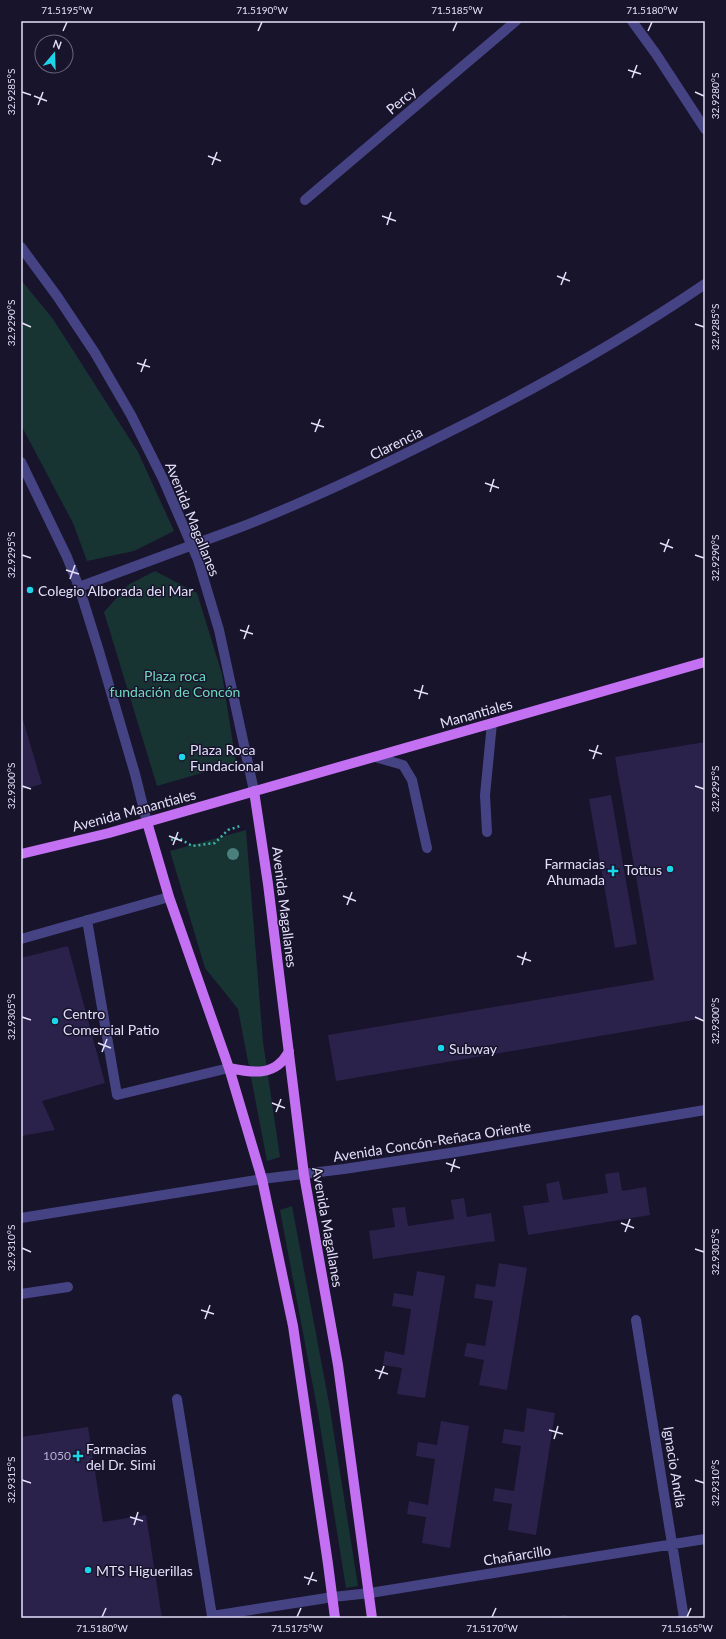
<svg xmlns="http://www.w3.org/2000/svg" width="726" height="1639" font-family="Lato,sans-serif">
<rect width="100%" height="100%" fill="#18142b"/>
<path fill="#173433" d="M21,280L53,319L138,452L174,531L134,551L87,561L73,523L21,425Z
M155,571L197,593L222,674L236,763L157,786L104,612L128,585Z
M246,830L263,1042L280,1157L267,1161L238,1009L205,968L170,851Z
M292,1206L329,1403L358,1586L346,1588L318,1413L280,1210Z"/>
<path fill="#2a224a" d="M23,720L42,784L21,790V721Z
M705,742V1018L336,1081L328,1035L654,980L615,757Z
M611,795L637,944L615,948L589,799Z
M68,946L105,1083L42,1101L55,1130L21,1136V958Z
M619,1172L622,1191L646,1187L650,1215L528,1235L523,1206L549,1202L546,1184L559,1181L563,1200L608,1193L605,1174Z
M464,1198L467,1217L491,1213L495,1241L373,1259L369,1231L395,1227L392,1208L405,1207L408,1226L454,1219L451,1200Z
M499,1263L527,1268L507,1390L479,1385L484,1360L464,1356L467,1343L485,1346L493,1301L474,1298L476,1284L495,1287Z
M417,1271L445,1276L425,1398L397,1394L402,1368L383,1365L385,1351L404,1355L411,1309L392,1306L394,1293L413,1296Z
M527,1408L555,1413L536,1535L508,1530L512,1504L493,1501L495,1488L514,1491L521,1446L502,1443L504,1429L524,1432Z
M441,1421L469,1426L450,1548L422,1543L426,1517L407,1514L409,1501L428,1505L435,1459L416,1456L418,1442L437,1445Z
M88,1427L103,1522L146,1515L162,1618H21V1437Z
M566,1615L567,1618H552V1617Z"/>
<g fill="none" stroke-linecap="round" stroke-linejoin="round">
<path stroke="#3db4ae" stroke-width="2.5" stroke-dasharray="2 3" stroke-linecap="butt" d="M171,840L179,838L192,846L215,843L228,830L240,826"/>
<path stroke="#464385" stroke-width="10" d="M632,21L656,54L705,129
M305,200L516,21
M21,247L57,296L95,353L131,415L163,479L198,560L219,630L254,791
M21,462L67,557L79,587L99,651L135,774L147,822
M79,587C130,568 182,549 233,530C302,504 369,472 435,439C528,393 620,342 705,284
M375,757L403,765L412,780L427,848
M487,832L485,795L492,723
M87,920L117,1095L229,1068
M21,939L169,897
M21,1218L262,1179L344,1169L456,1152L705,1110
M21,1294L68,1287
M636,1320L684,1618
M177,1399L212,1616L333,1597L370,1593L705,1539"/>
<path stroke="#c371f2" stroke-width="10" d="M254,791L268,884L304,1175L338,1365L372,1618
M147,822L169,897L229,1068L262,1179L293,1326L328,1564L335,1618
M21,854L109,833L705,662
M229,1068C253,1073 276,1077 289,1051"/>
</g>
<circle fill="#49807c" cx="233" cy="854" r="6"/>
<path fill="none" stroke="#e4e0fc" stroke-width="1.5" d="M63,31L67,22M258,31L262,22M453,31L457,22M648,31L652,22M628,70L641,74M632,78L637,65M22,92L31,95M695,92L704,96M34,96L47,101M38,105L43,92M208,156L221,161M212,165L217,152M382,216L396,221M387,225L391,212M557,276L570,281M561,285L566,272M22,323L31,327M695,324L704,327M137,363L150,367M141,372L146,359M311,423L324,427M315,432L320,419M485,483L499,488M490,492L494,479M660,543L673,548M664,552L669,539M22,555L31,558M695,555L704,558M66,570L79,574M70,579L75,565M240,630L253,634M244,639L249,625M414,690L428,694M419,699L423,685M589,750L602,754M593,759L598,745M22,786L31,789M695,786L704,789M169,836L182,841M173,845L178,832M343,896L356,901M347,905L352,892M517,956L531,961M522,965L526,952M22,1017L31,1020M695,1017L704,1021M98,1043L111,1048M102,1052L107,1039M272,1103L285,1108M276,1112L281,1099M446,1163L460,1168M451,1172L455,1159M621,1223L634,1228M625,1232L630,1219M22,1248L31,1252M695,1249L704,1252M201,1310L214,1314M205,1319L210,1305M375,1370L388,1374M379,1379L384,1366M549,1430L563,1434M554,1439L558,1426M22,1480L31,1483M695,1480L704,1483M130,1517L143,1521M134,1525L138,1512M304,1577L317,1581M308,1585L313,1572M102,1617L106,1608M297,1617L301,1608M492,1617L496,1608M687,1617L691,1608"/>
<g fill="#1dd5eb" stroke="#18142b" stroke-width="1.5">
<circle cx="30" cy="590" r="4"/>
<circle cx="182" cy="757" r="4"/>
<circle cx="670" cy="869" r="4"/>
<path d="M611 865h4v4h4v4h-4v4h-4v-4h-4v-4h4z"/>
<circle cx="55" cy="1021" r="4"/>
<circle cx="441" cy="1048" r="4"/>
<path d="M76 1450h4v4h4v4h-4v4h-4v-4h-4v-4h4z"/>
<circle cx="88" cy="1570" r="4"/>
</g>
<g text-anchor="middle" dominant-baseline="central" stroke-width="3" stroke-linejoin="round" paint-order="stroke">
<g font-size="12" fill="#b6b0d0">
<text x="57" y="1455">1050</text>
</g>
<g font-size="14" fill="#e4e0fc" stroke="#18142b">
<text transform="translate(401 100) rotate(-40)">Percy</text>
<text transform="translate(396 443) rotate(-26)">Clarencia</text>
<text transform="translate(193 519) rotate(68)">Avenida Magallanes</text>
<text transform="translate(476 713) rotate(-16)">Manantiales</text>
<text transform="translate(134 810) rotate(-15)">Avenida Manantiales</text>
<text transform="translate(285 907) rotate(83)">Avenida Magallanes</text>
<text transform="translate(432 1141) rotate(-9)">Avenida Concón-Reñaca Oriente</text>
<text transform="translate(328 1227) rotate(80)">Avenida Magallanes</text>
<text transform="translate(675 1467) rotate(81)">Ignacio Andía</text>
<text transform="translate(517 1555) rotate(-9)">Chañarcillo</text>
</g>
<g font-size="14" fill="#e4e0fc" stroke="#18142b" text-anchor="start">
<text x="38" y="590">Colegio Alborada del Mar</text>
<text x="190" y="749">Plaza Roca<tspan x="190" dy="16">Fundacional</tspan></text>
<text x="605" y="863" text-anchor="end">Farmacias<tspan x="605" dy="16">Ahumada</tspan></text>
<text x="662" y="869" text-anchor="end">Tottus</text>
<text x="63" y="1013">Centro<tspan x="63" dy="16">Comercial Patio</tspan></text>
<text x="449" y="1048">Subway</text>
<text x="86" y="1448">Farmacias<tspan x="86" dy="16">del Dr. Simi</tspan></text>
<text x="96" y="1570">MTS Higuerillas</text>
</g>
<g font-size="14" fill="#71d8bf" stroke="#18142b">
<text x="175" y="675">Plaza roca<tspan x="175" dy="16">fundación de Concón</tspan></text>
</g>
</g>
<rect width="726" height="1639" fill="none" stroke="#18142b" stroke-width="44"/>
<g transform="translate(54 54) rotate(19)"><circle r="19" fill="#18142b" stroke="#6a667f"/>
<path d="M0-3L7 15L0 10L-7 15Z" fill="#1dd5eb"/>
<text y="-6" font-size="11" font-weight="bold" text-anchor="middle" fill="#e4e0fc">N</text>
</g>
<rect x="22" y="22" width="682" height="1595" fill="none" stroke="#e4e0fc" stroke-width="1.5"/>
<g font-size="10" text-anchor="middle" fill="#e4e0fc">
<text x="67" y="14">71.5195°W</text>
<text x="262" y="14">71.5190°W</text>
<text x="457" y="14">71.5185°W</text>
<text x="652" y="14">71.5180°W</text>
<text transform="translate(11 92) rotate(-90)" y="4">32.9285°S</text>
<text transform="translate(715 96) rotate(-90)" y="4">32.9280°S</text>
<text transform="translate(11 323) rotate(-90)" y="4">32.9290°S</text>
<text transform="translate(715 327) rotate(-90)" y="4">32.9285°S</text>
<text transform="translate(11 555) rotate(-90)" y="4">32.9295°S</text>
<text transform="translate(715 558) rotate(-90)" y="4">32.9290°S</text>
<text transform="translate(11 786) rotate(-90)" y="4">32.9300°S</text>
<text transform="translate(715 789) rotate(-90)" y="4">32.9295°S</text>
<text transform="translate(11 1017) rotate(-90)" y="4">32.9305°S</text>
<text transform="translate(715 1021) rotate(-90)" y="4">32.9300°S</text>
<text transform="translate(11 1248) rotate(-90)" y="4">32.9310°S</text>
<text transform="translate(715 1252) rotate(-90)" y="4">32.9305°S</text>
<text transform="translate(11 1480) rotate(-90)" y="4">32.9315°S</text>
<text transform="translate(715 1483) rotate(-90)" y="4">32.9310°S</text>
<text x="102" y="1632">71.5180°W</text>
<text x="297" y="1632">71.5175°W</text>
<text x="492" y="1632">71.5170°W</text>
<text x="687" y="1632">71.5165°W</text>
</g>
</svg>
